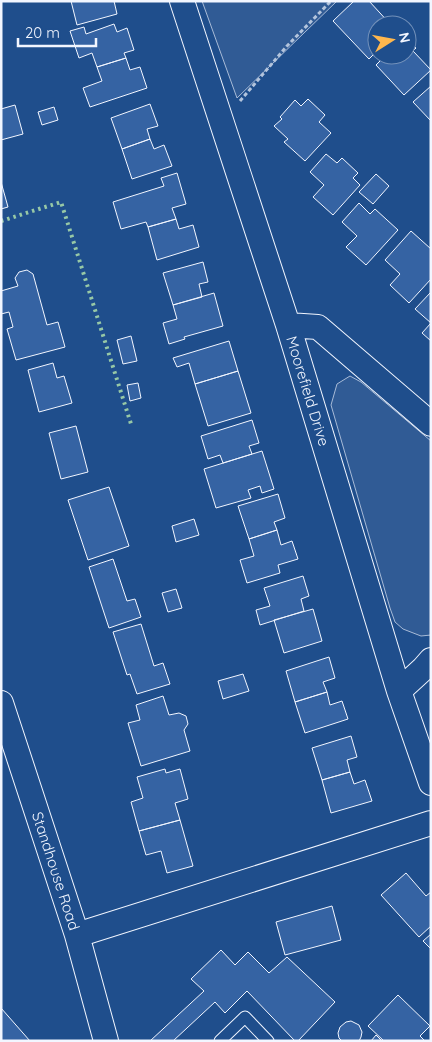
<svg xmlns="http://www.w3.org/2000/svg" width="432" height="1042" font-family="Quicksand,sans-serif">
<rect width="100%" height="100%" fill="#1f4e8c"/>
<path fill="#305b95" stroke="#a8bbd7" d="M202,1H337L237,98Z
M350,376L361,382L431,441V635L421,636L403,629L395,622L390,608L331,405L337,384Z"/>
<path fill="#3563a3" stroke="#f2f6ff" d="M71,1H114L117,14L77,25Z
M354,1H369L391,25H377V51L369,59L333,21Z
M114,24L117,32L127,28L134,50L124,53L126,58L97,67L92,53L79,58L70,31L84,27L86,34Z
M407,39L416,48L413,51L431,70L404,95L376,65L386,55H407Z
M126,58L130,70L140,67L147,88L90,107L83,88L102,81L97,67Z
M431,86V121L413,102Z
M308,99L325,115L319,122L331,133L305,161L284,142L288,139L274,126L282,119L280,117L295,100L301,106Z
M150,104L158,126L147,129L150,139L122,149L111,118Z
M15,105L23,134L1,140V109Z
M54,107L58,120L42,125L38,112Z
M150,139L154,149L164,145L172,166L132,179L122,149Z
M326,154L337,163L342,158L358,173L353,178L360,185L333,215L313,197L324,185L310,172Z
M177,173L186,204L172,208L176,219L148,227L146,222L121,229L113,202L164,186L161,178Z
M376,174L389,186L373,204L359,192Z
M1,182L8,207L1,209Z
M359,203L370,214L375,209L398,230L366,265L346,247L357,236L342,222Z
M176,219L179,229L193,225L199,247L157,260L148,227Z
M411,231L431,249V279L409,303L390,285L400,274L385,260Z
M203,262L208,282L199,284L202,297L173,305L163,273Z
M27,270L33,274L47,325L58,322L65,347L16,360L7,329L13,327L9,312L1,314V291L18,286L15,278L19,272Z
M431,292V323L415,309Z
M214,293L223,326L184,337L185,339L169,344L163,323L177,319L173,305Z
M431,323V341L422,333Z
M131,336L137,361L123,364L117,340Z
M229,341L238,371L195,384L189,363L177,367L173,358Z
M53,363L57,378L64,376L72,403L39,412L28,370Z
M238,371L251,413L208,426L195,384Z
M138,383L141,398L130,401L127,385Z
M252,420L259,443L249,446L252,454L223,463L220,455L208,459L201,436Z
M76,426L88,472L61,479L49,433Z
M262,451L274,489L262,493L260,486L248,490L251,498L216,508L204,469Z
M109,487L129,546L88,560L68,500Z
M278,494L285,518L274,522L277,530L249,539L238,506Z
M194,519L199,535L176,542L172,526Z
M277,530L281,545L292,541L298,559L278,565L280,573L247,583L240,560L254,556L249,539Z
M113,559L127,601L135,599L141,617L109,628L89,567Z
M303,576L309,596L301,599L304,611L260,625L256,610L270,606L264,588Z
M176,589L182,608L168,612L162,593Z
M313,609L322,641L284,653L274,620Z
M141,624L154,666L163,663L170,684L137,694L130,674L127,675L113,632Z
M329,657L335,678L323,682L327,692L295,702L286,671Z
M243,674L249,691L223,699L218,681Z
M327,692L330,705L342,701L348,719L305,733L295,702Z
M163,696L169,715L179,713L186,716L188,724L184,730L190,751L141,766L128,723L140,720L136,705Z
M351,736L357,757L347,760L350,772L322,780L312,748Z
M165,769L166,773L180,769L188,799L175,803L180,820L139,831L131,802L143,798L137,777Z
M350,772L354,784L365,780L372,801L331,813L322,780Z
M180,820L193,866L167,873L161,851L146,855L139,831Z
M406,873L426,896L431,892V926L419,937L381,895Z
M332,906L341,940L285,955L276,922Z
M431,934V949L423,941Z
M221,950L235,965L248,952L269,973L287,957L335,1002L298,1041H295L247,991L225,1013L215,1002L173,1041H150L204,991L191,979Z
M398,995L430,1026L420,1036L425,1041H384L368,1026Z
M1,1008L30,1041H1Z
M351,1021L359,1025L362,1032L361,1037L359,1041H342L339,1038L338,1033L340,1027L346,1022Z
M376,1035L382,1041H371Z"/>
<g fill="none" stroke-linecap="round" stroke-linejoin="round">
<defs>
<path id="lane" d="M220,1041L245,1017L268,1041"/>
<path id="street" d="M182,1L288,325L399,691L431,783
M288,325L318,327L431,424
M399,691L424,668L431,660
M1,703L77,935L106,1041
M77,935L431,823"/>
</defs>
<use href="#lane" stroke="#f2f6ff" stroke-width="13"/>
<use href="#street" stroke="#f2f6ff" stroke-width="26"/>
<path stroke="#b3c4dc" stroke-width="3" stroke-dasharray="4 2.5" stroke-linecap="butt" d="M240,101L287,46L331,1"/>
<use href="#lane" stroke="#1f4e8c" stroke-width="11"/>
<use href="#street" stroke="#1f4e8c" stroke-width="24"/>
<path stroke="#97c8a6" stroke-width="4" stroke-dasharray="2.5 4" stroke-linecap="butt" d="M1,221L61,202L131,424"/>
</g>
<g text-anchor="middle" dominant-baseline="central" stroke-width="4" stroke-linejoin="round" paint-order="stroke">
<g font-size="15" fill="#f2f6ff" stroke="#1f4e8c">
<text transform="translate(308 391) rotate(73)">Moorefield Drive</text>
<text transform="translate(56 871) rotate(72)">Standhouse Road</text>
</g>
</g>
<rect width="432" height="1042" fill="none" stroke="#f2f6ff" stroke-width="5"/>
<g transform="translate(392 40) rotate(79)"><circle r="24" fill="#1f4e8c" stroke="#7391ba"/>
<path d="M0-4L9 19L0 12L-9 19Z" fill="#ffb74d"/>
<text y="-8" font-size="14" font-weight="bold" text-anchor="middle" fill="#f2f6ff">N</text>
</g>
<path d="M18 38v8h78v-8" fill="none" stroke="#f2f6ff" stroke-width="2.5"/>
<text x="25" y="38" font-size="15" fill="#f2f6ff" stroke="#1f4e8c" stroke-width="4" paint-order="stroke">20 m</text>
</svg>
